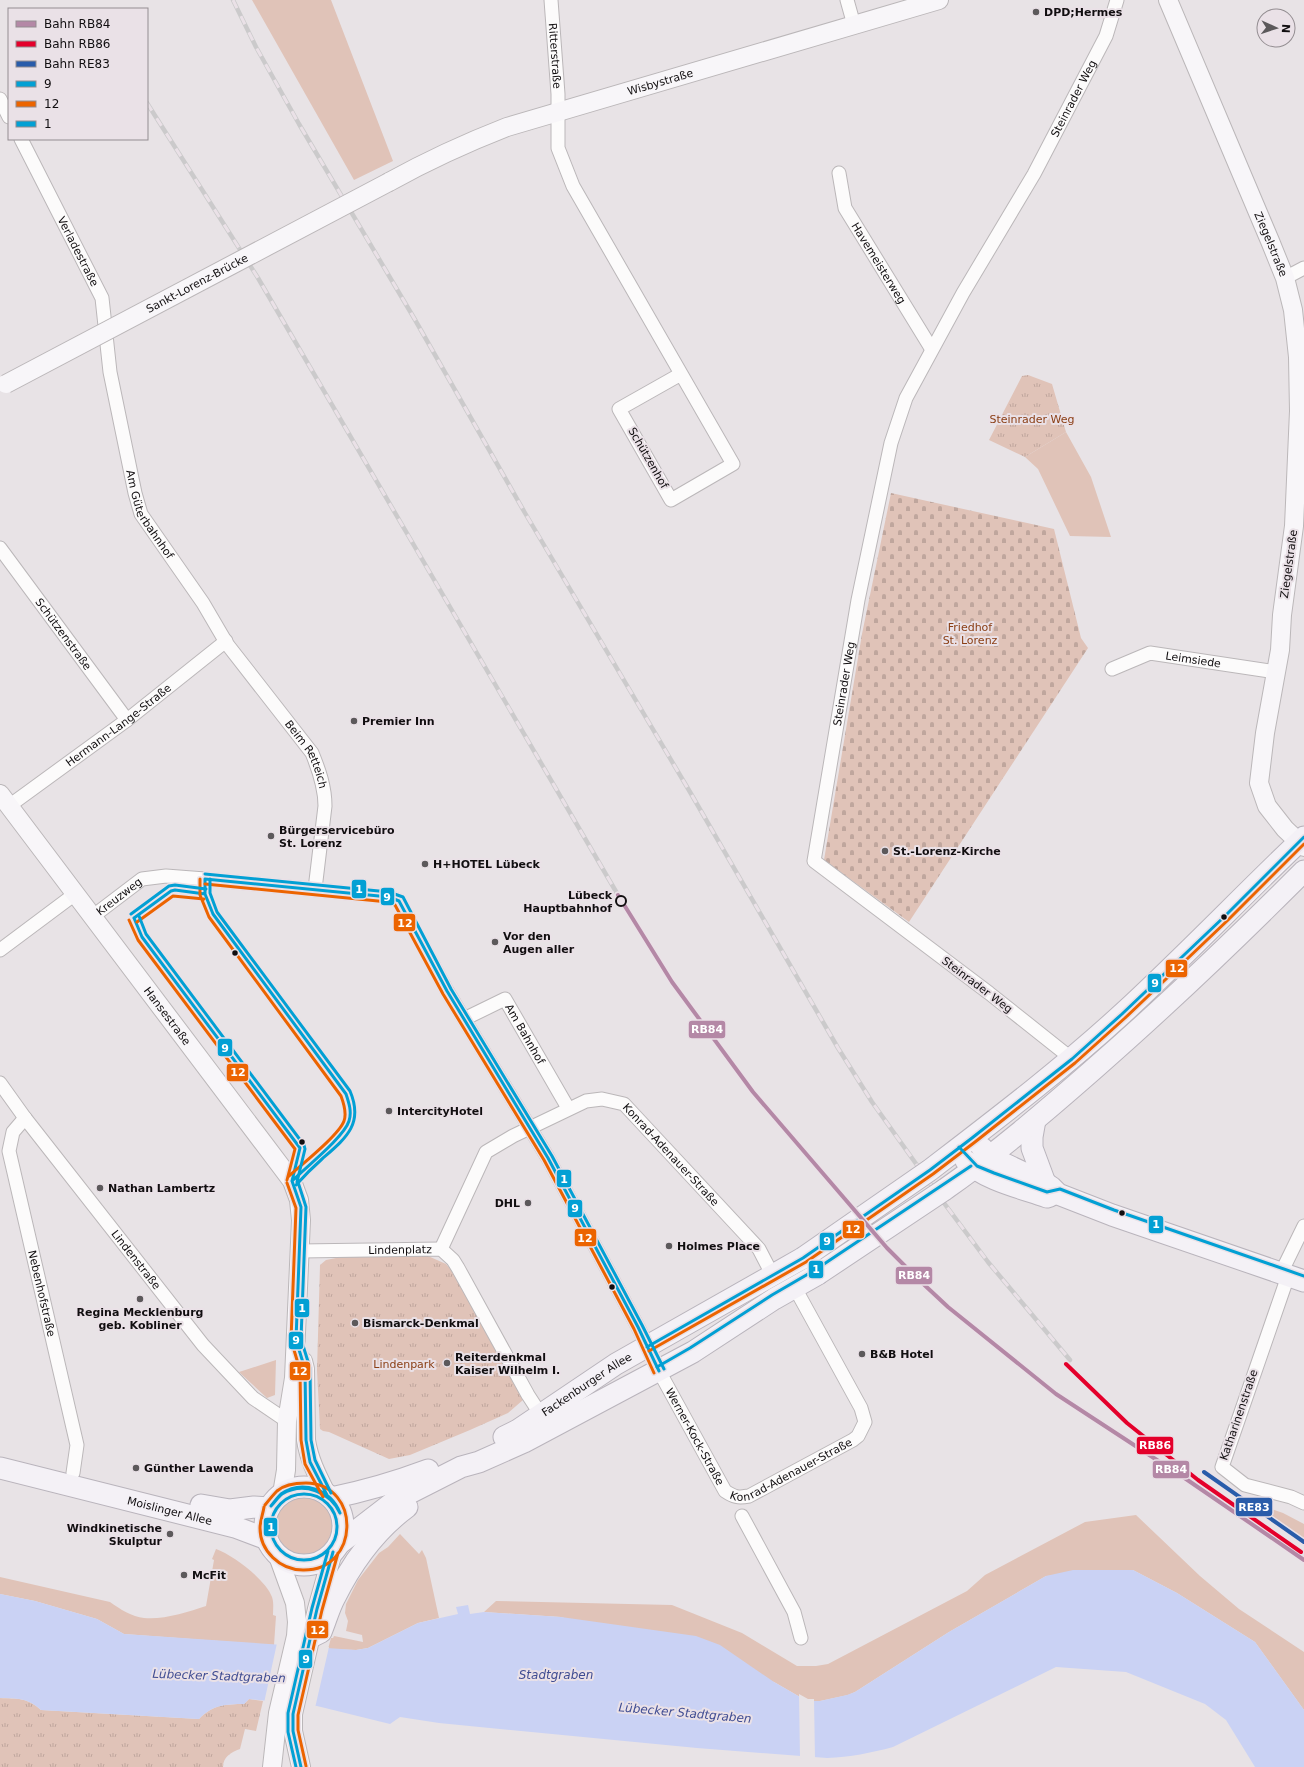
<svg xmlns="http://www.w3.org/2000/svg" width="1304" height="1767" font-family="'DejaVu Sans',sans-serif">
<defs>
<pattern id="cemetery-stones" width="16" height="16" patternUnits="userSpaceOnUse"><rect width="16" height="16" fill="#e0c3b8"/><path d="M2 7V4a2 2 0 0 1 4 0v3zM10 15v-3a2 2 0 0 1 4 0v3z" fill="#bfa69d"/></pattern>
<pattern id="park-tufts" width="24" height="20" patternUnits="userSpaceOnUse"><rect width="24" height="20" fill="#e0c3b8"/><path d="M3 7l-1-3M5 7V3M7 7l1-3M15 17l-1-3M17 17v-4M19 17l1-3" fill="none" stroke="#bfa69d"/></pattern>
</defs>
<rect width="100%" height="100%" fill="#e8e3e6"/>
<path fill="#e0c3b8" d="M252,0H331L393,161L354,180Z
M1066,432L1091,477L1111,537L1070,536L1038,469L1025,457Z
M276,1360L275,1395L267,1398L239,1372Z
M275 1526a29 29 0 1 1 58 0a29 29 0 1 1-58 0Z
M1252,1502L1283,1513L1304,1524V1538Z
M1136,1515L1200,1576L1239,1609L1304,1652V1710L1255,1642L1177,1593L1133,1570L1046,1576L949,1632L855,1692L848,1695L820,1701H807L774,1682L561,1617L484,1612L496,1601L672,1605L742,1633L797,1666H816L828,1664L967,1591L985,1575L1085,1522Z
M400,1534L419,1554L422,1550L426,1558L439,1618L418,1623L368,1648L356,1650L328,1649L331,1638H333L334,1636L363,1642L362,1635L346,1631L348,1621L345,1613L346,1604L358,1580L379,1553L388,1547Z
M216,1549C233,1555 266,1580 272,1597C274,1603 273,1609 273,1615L276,1616L274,1645L124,1634L97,1619L35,1601L0,1594V1577L110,1602C120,1609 132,1617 144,1618C163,1620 188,1612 206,1606L214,1560L212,1559Z"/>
<path fill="url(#cemetery-stones)" d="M891,493L1054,529L1081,638L1088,648L909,922L824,860L862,634Z"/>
<path fill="url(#park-tufts)" d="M1028,375L1052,384L1066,432L1025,457L989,440L1022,376Z
M428,1256L446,1264L452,1271L523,1400L508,1413L470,1430L410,1455L389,1459L329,1432L323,1431L320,1429L317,1370L320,1265L326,1260L341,1257Z
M0,1698C17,1699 27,1697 41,1710L199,1719C212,1705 226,1704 244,1704L249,1699L263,1701L256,1731L245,1729L240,1749C231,1752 223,1757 223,1767H0Z"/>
<path fill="#cad2f4" d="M1073,1570H1133L1177,1593L1255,1642L1304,1710V1767H1255L1226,1720L1205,1704L1126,1672L1056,1667L893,1747C871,1753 850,1757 827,1758L697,1748L439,1723L400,1717L390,1724L317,1706L249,1699L244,1704C226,1704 212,1705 199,1719L41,1710C27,1697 17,1699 0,1698V1594L35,1601L97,1619L124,1634L356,1650L368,1648L418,1623L458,1614L456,1607L468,1605L470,1614L484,1612L561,1617L696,1636L720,1645L774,1682L807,1701H820L847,1695L855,1692L949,1632L1046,1576Z"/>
<path fill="#e8e3e6" d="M277,1643L329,1647L315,1708L264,1703Z
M799,1694L808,1699H814L815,1759L800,1758Z"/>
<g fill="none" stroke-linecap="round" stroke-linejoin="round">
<defs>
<g id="street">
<path id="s1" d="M551,0L558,94V148L573,186L733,464L671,500L619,409L681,374"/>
<path d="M847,0L854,25"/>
<path d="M0,99L9,117"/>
<path id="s2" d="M21,139L102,298L110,372L135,493L141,514L203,603L227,644L312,753C319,770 325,787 325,806L315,889"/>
<path id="s3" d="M839,173L845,208L931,348"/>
<path d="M1285,278L1304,268"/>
<path id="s4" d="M0,548L127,720"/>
<path id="s5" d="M1112,669L1150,653L1276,672"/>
<path id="s6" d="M9,806L127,720L226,641"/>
<path id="s7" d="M92,917L142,879L166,876L205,879L389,897L399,901L447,991L548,1158L638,1327L659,1371L725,1491C734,1497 738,1498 749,1496L853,1440L858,1436L865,1422L861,1408L795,1288"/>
<path d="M0,950L75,894"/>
<path id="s8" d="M464,1019L505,999L568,1108"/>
<path id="s9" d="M1072,1059L989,993L814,861L858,600L891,443L906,398L963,293L1034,174L1106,36L1117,0"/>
<path id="s10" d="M0,1083L25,1118L203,1345L253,1398L287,1421"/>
<path id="s11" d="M25,1118L13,1132L9,1151L77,1445L73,1473"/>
<path id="s12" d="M441,1249L486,1152L513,1136L586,1101L602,1099L624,1104L759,1249L773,1276"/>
<path id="s13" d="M300,1251L441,1249L453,1260L458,1268L528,1395L541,1415"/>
<path d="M1281,1273L1304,1226"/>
<path d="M1288,1276L1222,1467L1245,1485L1291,1497L1304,1503"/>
<path d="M742,1516L794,1612L801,1638"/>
</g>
<g id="secondary">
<path id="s14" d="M1168,0L1270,241L1285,278L1293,310L1298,357L1299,411L1294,526L1282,615L1280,650L1265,733L1259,783L1267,806L1285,829L1304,847"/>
<path id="s15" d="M389,182C427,161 466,143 507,127L939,0"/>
<path id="s16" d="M0,794L292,1181L299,1200L301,1220L294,1378L287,1421L286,1470L282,1494"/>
<path d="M303,1361L305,1369L306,1440C309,1460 318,1477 327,1495"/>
<path d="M272,1767L278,1713L296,1636L297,1622L295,1603L278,1556"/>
<path d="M301,1767L293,1731V1714L317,1609L333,1552"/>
</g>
<g id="primary">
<path d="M1035,1120L1032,1137V1148L1045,1183"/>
<path d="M982,1148L990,1157L1045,1183L1051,1187L1058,1194L1112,1215L1304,1281"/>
<path d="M966,1161C985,1180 1022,1188 1047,1197L1050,1196"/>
<path d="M930,1170C995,1120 1061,1070 1122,1014C1184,957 1243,895 1304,837"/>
<path d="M944,1190C997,1153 1046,1111 1095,1068C1167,1005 1236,939 1304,871"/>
<path id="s17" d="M504,1437L518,1430L616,1364L803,1258"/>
<path id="s18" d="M0,1468L235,1527L267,1539"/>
<circle cx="304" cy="1526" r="39"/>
<path d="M331,1498C365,1491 396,1482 428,1470"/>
<path d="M201,1505L230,1510L254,1507L269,1508"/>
<path d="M339,1544L396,1500L461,1467L479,1462L524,1442L693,1352L774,1299L818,1274"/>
<path d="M311,1637L321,1632C326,1620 329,1608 335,1597C352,1563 376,1530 407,1507"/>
</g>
</defs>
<use href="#street" stroke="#bbb7b9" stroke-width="15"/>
<use href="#secondary" stroke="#bbb7b9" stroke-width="20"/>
<use href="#primary" stroke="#b9b4bc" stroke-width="23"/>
<use href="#street" stroke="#fcfbfb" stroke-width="13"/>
<use href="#secondary" stroke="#f8f6f9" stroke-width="18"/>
<use href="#primary" stroke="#f4f1f6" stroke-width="21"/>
<defs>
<path id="rail" d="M233,0L256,47L299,124L414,318L525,513L690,792L838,1048L872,1102L944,1203L988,1262L1070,1360
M147,103L258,278L618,895"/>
</defs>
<use href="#rail" stroke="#cbcacb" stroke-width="4.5"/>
<use href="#rail" stroke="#eae1e7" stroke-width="3" stroke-dasharray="9" stroke-linecap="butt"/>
<defs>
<g id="secondary-bridge">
<path id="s19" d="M6,384L389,182"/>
</g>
<path id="primary-bridge" d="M803,1258L930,1170
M818,1274L944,1190"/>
</defs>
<use href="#secondary-bridge" stroke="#bbb7b9" stroke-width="20" stroke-linecap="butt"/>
<use href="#primary-bridge" stroke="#b9b4bc" stroke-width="23" stroke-linecap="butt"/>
<use href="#secondary-bridge" stroke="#f8f6f9" stroke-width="18"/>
<use href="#primary-bridge" stroke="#f4f1f6" stroke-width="21"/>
<defs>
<path id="bus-1" d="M205,879L389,897L399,901L447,991L548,1158L638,1327L659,1371
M205,879V894L213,914L346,1094C349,1103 352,1112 349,1121C344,1137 306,1167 292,1181
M134,918L142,937L300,1148L292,1181
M134,918L171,891L175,890L205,894
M292,1181L301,1207L296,1340L305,1369L306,1440L310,1462L327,1495
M647,1347L803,1258L930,1170L972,1138L1072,1059L1122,1014L1225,916L1304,837
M271,1506C274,1502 278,1497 281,1494C303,1479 331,1490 340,1513
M271,1506C275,1502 278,1497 282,1494C304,1481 330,1492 340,1513
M301,1767L293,1731V1714L317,1609L333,1552"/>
<path id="bus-2" d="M200,879V895L209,917L341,1096C344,1104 347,1113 344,1121C339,1135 301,1165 288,1177
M205,884L388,902L395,905L443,994L544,1160L634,1329L654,1373
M129,920L138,940L295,1149L287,1180
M137,922L173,896L204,899
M287,1183L296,1208L291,1340L300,1370L301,1440L305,1464L323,1497
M649,1351L806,1262L933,1174L975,1142L1075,1063L1125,1018L1228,920L1304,844
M264,1507C263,1514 260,1521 260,1528C260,1551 280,1570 303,1570C360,1571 362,1484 306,1483C296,1483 285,1484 277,1491C273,1495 269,1500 265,1505
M306,1766L298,1730V1715L322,1610L338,1553"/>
<path id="bus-3" d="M205,874L389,892L403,897L451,989L552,1156L642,1325L664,1369
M210,879V893L217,912L350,1091C364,1124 346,1138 322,1159C313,1167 304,1176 296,1185
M131,914L169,886L175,885L206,889
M139,916L146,934L304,1145L305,1149L297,1182
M959,1147L977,1166L994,1173L1047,1192L1060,1189L1114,1210L1304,1276
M297,1179L306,1207L301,1339L310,1368L311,1440L315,1460L331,1493
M657,1367L690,1348L772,1295L815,1270L971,1166
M271 1527a33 33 0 1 1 66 0a33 33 0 1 1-66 0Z
M296,1767L288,1732V1713L312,1608L328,1551"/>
</defs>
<use href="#bus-1" stroke="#eae1e7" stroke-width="6"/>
<use href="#bus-2" stroke="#eae1e7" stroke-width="6"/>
<use href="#bus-3" stroke="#eae1e7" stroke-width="6"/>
<use href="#bus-1" stroke="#02a0d4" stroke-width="3"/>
<use href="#bus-2" stroke="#ec6400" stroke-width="3"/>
<use href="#bus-3" stroke="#02a0d4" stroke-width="3"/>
<defs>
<path id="rail-1" d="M618,895L672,982L753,1092L887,1248L918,1279L948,1307L1056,1394L1186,1479L1304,1560"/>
<path id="rail-2" d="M1066,1364L1127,1423L1198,1480L1301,1552"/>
<path id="rail-3" d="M1204,1472L1304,1542"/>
</defs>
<use href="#rail-1" stroke="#eae1e7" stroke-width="7"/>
<use href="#rail-2" stroke="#eae1e7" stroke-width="7"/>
<use href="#rail-3" stroke="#eae1e7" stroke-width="7"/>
<use href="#rail-1" stroke="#b488a6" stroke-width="4"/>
<use href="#rail-2" stroke="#e4002b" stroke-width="4"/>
<use href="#rail-3" stroke="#295caa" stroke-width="4"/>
</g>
<g fill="#5c595b" stroke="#eae1e7" stroke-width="1.5">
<circle cx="1036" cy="12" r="4"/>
<circle cx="354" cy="721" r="4"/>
<circle cx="271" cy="836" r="4"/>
<circle cx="885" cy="851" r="4"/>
<circle cx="425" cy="864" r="4"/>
<circle cx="495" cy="942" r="4"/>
<circle cx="389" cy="1111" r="4"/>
<circle cx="100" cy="1188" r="4"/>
<circle cx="528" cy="1203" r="4"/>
<circle cx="669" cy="1246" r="4"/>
<circle cx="140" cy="1299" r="4"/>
<circle cx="355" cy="1323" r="4"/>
<circle cx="862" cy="1354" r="4"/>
<circle cx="447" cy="1363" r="4"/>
<circle cx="136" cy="1468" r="4"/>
<circle cx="170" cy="1534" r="4"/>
<circle cx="184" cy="1575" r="4"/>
</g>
<circle fill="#eae1e7" stroke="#110e10" stroke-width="2" cx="621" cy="901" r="5"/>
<g fill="#110e10" stroke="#eae1e7" stroke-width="1.5">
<circle cx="1224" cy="917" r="3.5"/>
<circle cx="235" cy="953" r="3.5"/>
<circle cx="302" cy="1142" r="3.5"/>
<circle cx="1122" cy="1213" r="3.5"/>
<circle cx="612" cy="1287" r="3.5"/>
</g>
<g text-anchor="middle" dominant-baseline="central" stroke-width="4" stroke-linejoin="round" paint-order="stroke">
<g font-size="11" font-weight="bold" fill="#110e10" stroke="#eae1e7" text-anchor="start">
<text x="1044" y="12">DPD;Hermes</text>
<text x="362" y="721">Premier Inn</text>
<text x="279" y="830">Bürgerservicebüro<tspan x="279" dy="13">St. Lorenz</tspan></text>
<text x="893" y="851">St.-Lorenz-Kirche</text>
<text x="433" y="864">H+HOTEL Lübeck</text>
<text x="503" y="936">Vor den<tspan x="503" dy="13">Augen aller</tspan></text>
<text x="397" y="1111">IntercityHotel</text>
<text x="108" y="1188">Nathan Lambertz</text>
<text x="520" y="1203" text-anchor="end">DHL</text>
<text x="677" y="1246">Holmes Place</text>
<text x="140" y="1312" text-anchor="middle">Regina Mecklenburg<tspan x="140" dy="13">geb. Kobliner</tspan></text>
<text x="363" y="1323">Bismarck-Denkmal</text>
<text x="870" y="1354">B&amp;B Hotel</text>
<text x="455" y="1357">Reiterdenkmal<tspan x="455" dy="13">Kaiser Wilhelm I.</tspan></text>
<text x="144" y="1468">Günther Lawenda</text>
<text x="162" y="1528" text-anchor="end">Windkinetische<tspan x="162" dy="13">Skulptur</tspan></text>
<text x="192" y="1575">McFit</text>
</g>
<g font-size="11" fill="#110e10" stroke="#eae1e7">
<text stroke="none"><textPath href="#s1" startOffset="56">Ritterstraße</textPath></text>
<text stroke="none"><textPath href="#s15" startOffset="290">Wisbystraße</textPath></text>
<text stroke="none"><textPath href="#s9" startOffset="1141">Steinrader Weg</textPath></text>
<text stroke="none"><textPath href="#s14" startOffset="265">Ziegelstraße</textPath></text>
<text stroke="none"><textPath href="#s2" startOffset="126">Verladestraße</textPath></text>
<text stroke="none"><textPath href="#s3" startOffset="100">Havemeisterweg</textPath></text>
<text stroke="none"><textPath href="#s19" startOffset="216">Sankt-Lorenz-Brücke</textPath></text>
<text transform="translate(648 458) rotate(60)">Schützenhof</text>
<text stroke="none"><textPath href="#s2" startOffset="402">Am Güterbahnhof</textPath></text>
<text transform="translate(1289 564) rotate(-82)">Ziegelstraße</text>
<text stroke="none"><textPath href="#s4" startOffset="107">Schützenstraße</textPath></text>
<text stroke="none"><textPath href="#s5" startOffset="85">Leimsiede</textPath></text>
<text stroke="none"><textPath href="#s9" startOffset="505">Steinrader Weg</textPath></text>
<text stroke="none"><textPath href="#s6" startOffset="136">Hermann-Lange-Straße</textPath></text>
<text stroke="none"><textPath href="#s2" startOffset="691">Beim Retteich</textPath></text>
<text stroke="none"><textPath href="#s7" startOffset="34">Kreuzweg</textPath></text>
<text transform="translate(977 985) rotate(37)">Steinrader Weg</text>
<text stroke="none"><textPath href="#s16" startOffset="278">Hansestraße</textPath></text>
<text stroke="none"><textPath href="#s8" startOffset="86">Am Bahnhof</textPath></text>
<text stroke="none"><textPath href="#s12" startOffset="327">Konrad-Adenauer-Straße</textPath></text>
<text stroke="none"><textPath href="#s13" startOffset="100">Lindenplatz</textPath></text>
<text stroke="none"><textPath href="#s10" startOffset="223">Lindenstraße</textPath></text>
<text stroke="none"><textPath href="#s11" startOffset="184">Nebenhofstraße</textPath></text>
<text stroke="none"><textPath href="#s17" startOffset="98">Fackenburger Allee</textPath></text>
<text transform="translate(1239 1415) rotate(-71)">Katharinenstraße</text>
<text stroke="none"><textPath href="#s7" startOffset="934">Werner-Kock-Straße</textPath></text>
<text stroke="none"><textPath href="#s7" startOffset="1070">Konrad-Adenauer-Straße</textPath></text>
<text stroke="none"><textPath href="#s18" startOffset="175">Moislinger Allee</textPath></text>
</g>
<g font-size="11" fill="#8a3e14" stroke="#eae1e7">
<text x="1032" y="419">Steinrader Weg</text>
<text x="970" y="627">Friedhof<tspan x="970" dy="13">St. Lorenz</tspan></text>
<text x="404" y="1364">Lindenpark</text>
</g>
<g font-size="11" font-weight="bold" fill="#110e10" stroke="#eae1e7" text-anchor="end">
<text x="612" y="895">Lübeck<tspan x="612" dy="13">Hauptbahnhof</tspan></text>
</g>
<g font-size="12" font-style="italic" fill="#3f4c92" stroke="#eae1e7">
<text x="556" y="1675">Stadtgraben</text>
<text transform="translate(219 1676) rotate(2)">Lübecker Stadtgraben</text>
<text transform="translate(685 1713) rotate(5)">Lübecker Stadtgraben</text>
</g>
</g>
<g stroke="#eae1e7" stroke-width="1.5">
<rect x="351" y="879" width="16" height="20" rx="4" fill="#02a0d4"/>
<rect x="380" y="887" width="15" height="19" rx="4" fill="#02a0d4"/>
<rect x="393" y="913" width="23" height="19" rx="4" fill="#ec6400"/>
<rect x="1165" y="959" width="23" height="19" rx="4" fill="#ec6400"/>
<rect x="1147" y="973" width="15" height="20" rx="4" fill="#02a0d4"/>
<rect x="688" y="1020" width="38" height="19" rx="4" fill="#b488a6"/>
<rect x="217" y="1038" width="16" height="19" rx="4" fill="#02a0d4"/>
<rect x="226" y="1063" width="23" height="19" rx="4" fill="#ec6400"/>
<rect x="556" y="1169" width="16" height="19" rx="4" fill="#02a0d4"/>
<rect x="567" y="1199" width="16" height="19" rx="4" fill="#02a0d4"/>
<rect x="1148" y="1215" width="16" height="19" rx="4" fill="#02a0d4"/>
<rect x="842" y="1220" width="23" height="19" rx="4" fill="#ec6400"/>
<rect x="574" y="1228" width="23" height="19" rx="4" fill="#ec6400"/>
<rect x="819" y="1232" width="16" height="19" rx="4" fill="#02a0d4"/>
<rect x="808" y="1260" width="16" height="19" rx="4" fill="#02a0d4"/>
<rect x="895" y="1266" width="38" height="19" rx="4" fill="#b488a6"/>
<rect x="294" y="1298" width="16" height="20" rx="4" fill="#02a0d4"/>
<rect x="288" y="1331" width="16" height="19" rx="4" fill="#02a0d4"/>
<rect x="289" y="1361" width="22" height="20" rx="4" fill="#ec6400"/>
<rect x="1136" y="1436" width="38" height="19" rx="4" fill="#e4002b"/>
<rect x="1152" y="1460" width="38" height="19" rx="4" fill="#b488a6"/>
<rect x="1235" y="1497" width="38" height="20" rx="4" fill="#295caa"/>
<rect x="263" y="1517" width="15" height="20" rx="4" fill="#02a0d4"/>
<rect x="306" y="1620" width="23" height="19" rx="4" fill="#ec6400"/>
<rect x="298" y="1649" width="15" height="20" rx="4" fill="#02a0d4"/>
</g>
<g font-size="11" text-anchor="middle" font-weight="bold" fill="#fff">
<text x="359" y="893">1</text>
<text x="387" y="901">9</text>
<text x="405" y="927">12</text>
<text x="1177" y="972">12</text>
<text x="1155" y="987">9</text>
<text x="707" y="1033">RB84</text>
<text x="225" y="1052">9</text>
<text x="238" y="1076">12</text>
<text x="564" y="1183">1</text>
<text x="575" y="1212">9</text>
<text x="1156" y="1228">1</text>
<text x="853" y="1233">12</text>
<text x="585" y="1242">12</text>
<text x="827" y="1245">9</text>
<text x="816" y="1273">1</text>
<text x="914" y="1279">RB84</text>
<text x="302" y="1312">1</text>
<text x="296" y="1344">9</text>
<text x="300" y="1375">12</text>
<text x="1155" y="1449">RB86</text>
<text x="1171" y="1473">RB84</text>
<text x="1254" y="1511">RE83</text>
<text x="271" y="1531">1</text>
<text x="318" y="1634">12</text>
<text x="306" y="1663">9</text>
</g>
<rect x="8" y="8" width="140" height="132" fill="#eae1e7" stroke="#938d91"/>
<rect x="16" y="21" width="20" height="6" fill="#b488a6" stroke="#938d91"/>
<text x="44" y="28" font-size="12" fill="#110e10">Bahn RB84</text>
<rect x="16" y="41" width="20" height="6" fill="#e4002b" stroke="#938d91"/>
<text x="44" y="48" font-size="12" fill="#110e10">Bahn RB86</text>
<rect x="16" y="61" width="20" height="6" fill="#295caa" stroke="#938d91"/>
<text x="44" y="68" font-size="12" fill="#110e10">Bahn RE83</text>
<rect x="16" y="81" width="20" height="6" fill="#02a0d4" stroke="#938d91"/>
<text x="44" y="88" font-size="12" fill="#110e10">9</text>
<rect x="16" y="101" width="20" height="6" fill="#ec6400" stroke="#938d91"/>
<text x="44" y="108" font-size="12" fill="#110e10">12</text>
<rect x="16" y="121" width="20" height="6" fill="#02a0d4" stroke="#938d91"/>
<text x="44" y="128" font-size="12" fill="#110e10">1</text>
<g transform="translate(1276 28) rotate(93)"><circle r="19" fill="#eae1e7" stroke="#938d91"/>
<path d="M0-3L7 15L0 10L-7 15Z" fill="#5c595b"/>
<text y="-6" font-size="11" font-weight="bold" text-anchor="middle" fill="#110e10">N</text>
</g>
</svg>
